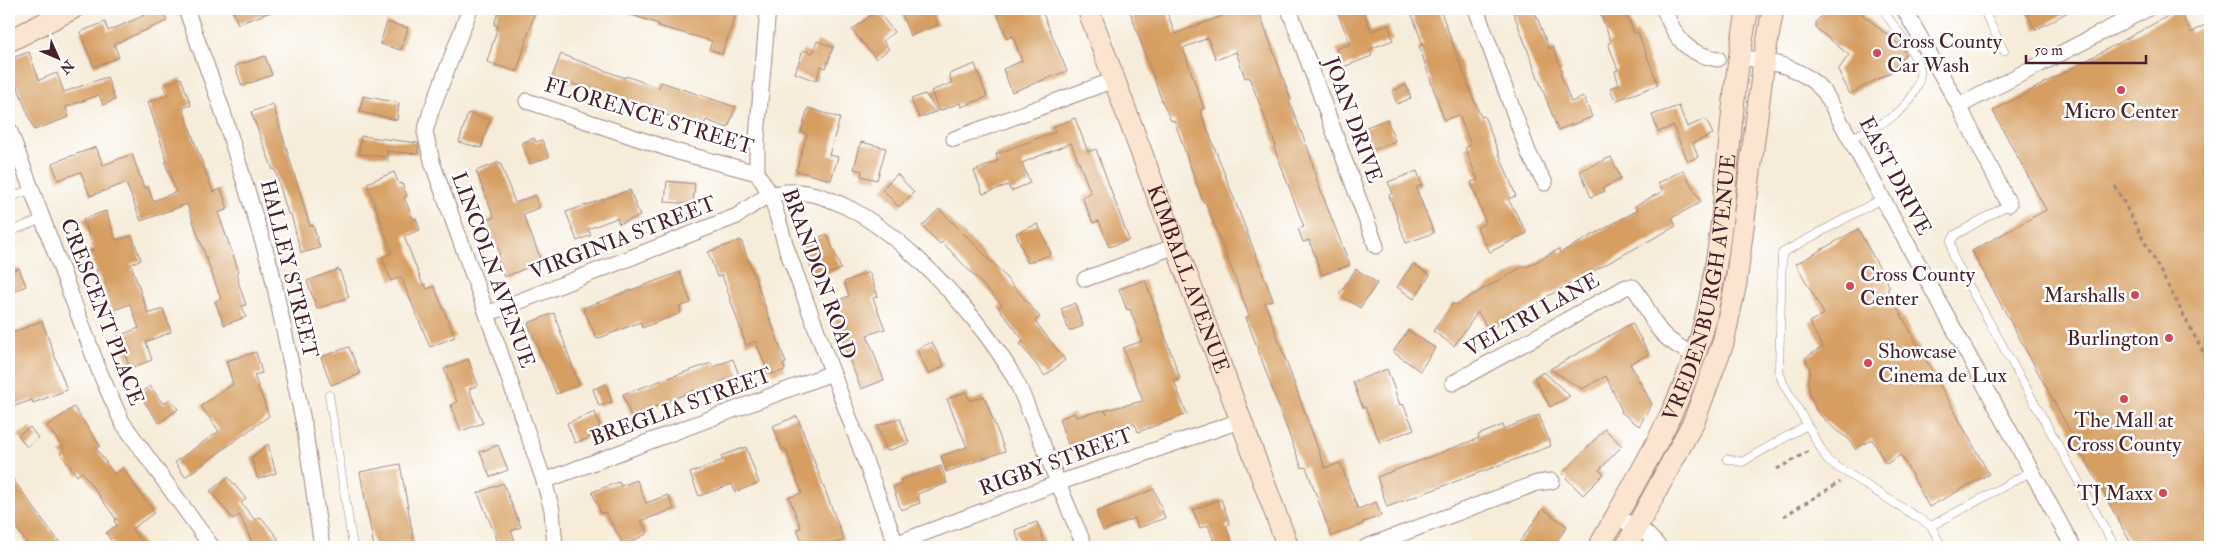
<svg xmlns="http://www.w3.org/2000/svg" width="2219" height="556" font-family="'IM FELL Double Pica',serif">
<rect width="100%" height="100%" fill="#fff"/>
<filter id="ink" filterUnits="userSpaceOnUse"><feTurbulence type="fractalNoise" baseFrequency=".02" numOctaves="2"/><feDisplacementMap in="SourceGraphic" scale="10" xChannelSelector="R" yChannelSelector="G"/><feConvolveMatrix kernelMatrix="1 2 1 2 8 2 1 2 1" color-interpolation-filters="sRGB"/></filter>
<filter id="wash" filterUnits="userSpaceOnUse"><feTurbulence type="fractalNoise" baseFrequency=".0096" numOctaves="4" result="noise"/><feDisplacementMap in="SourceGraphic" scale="20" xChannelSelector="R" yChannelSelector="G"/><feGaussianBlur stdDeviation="1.12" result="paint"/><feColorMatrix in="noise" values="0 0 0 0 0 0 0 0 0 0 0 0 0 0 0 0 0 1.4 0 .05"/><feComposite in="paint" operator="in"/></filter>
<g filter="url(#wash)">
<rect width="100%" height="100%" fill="#f6ecd9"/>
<g id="blocks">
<path fill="#d69e60" d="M140,9H163L167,21L114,44L119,57L94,67L80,32L105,22L108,31L143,16Z
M232,9H276V10L238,24Z
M499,9H528L535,11L517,72L487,62L498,26L494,25Z
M621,9H719L736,14L722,54L709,49L712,41L658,26L659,24L620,11Z
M900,9H932L938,25L910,36Z
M1005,9H1041L1067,71L1012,92L1003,69L1022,61L1013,36L1007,39L997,12Z
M1129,9H1166L1175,34L1240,9H1258L1291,100L1289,101L1310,154L1318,184L1350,265L1322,275L1309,240L1303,242L1298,229L1304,227L1274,147L1276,146L1249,77L1245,78L1236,52L1216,60L1208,38L1183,48L1204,109L1200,110L1273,300L1265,303L1325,468L1340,463L1358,509L1376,502L1381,516L1363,522V524L1331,536L1306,467L1302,468L1290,437L1246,317L1249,316L1237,283L1205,201L1203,202L1174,120L1171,121L1162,101Z
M1349,9H1363L1371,31L1388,25L1393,40L1370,49L1372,56L1343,67L1336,49L1350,44L1338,13Z
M1410,9H1440L1471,93L1481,117L1484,116L1516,196L1508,199L1527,233L1490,252L1477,228L1486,223L1471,182L1478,180L1465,148L1471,145L1459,115L1444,120L1419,46L1423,45Z
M1512,9H1534L1549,49L1553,47L1562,71L1560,73L1571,102L1584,97L1592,117L1558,130Z
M1599,9H1625L1634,33L1638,32L1658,85L1615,101L1610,88L1619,85L1615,71L1618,70L1608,43L1611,42Z
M1827,9H1866L1862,14L1901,46L1906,54L1891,72L1850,94L1838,70L1849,55L1816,28V22Z
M2024,9H2073L2036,30Z
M877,10L894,32L883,41L889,49L876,59L852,30Z
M2179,10L2191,33L2210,22V547H2133L1972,251L2046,210L1993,111Z
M387,22L408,28L401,50L380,44Z
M817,41L833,47L826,68L821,66L816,81L795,73L803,50L813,53Z
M29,52L39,80L57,73L64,92L107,77L115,100L103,105L99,95L66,107L69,117L34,130L9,64V59Z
M561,54L625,78L626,76L659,88L661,82L736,107L728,128L706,120L703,127L552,77Z
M265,56L272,75L242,86L235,66Z
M975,64L987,97L961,107L960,103L939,111L931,91L952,83L949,74Z
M181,78L191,105L183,108L195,143L213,192L221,189L228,209L218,213L239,272L237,273L239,280L238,281L246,305L242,306L246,317L224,325L215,301L221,299L187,204L141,221L126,183L90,196L81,172L58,180L52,163L96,147L103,165L132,154L144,188L148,187L153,201L176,192L165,162L167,161L148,102L168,95L164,85Z
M1406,85L1411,98L1397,104L1392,91Z
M925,94L938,111L919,118L911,99Z
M363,96L399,103L397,120L360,112Z
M273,104L310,226L313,225L320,248L301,253L291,214H288L275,169L273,170L251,112Z
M1679,106L1687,127L1706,119L1713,134L1693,143L1698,157L1688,161L1673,126L1658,132L1652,115Z
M808,108L840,118L829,155L838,157L831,180L796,171L807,134L801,132Z
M468,113L490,120L481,148L459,142Z
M1075,118L1088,152L1096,149L1129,240L1109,247L1099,221L1093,223L1082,197L1091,193L1071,143L1022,163L1030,183L1011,191L1008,185L983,194L974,171L998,161L996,154L1055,132L1053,127Z
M1387,119L1395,141L1373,150L1364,128Z
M361,136L418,143V154L386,151L389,157L359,154Z
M534,138L536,142L542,140L549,157L530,164L522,143Z
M861,142L886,148L877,180L861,176L862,171L854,169Z
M1611,157L1621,179L1603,188L1605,191L1591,197L1580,171Z
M500,162L515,203L535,195L539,208L523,214L542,262L504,277L496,256L500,254L487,220L494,217L476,171Z
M1683,170L1701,202L1672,218L1676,226L1544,298L1545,300L1488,330L1478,312L1454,346L1433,331L1453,303L1455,305L1526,265L1527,267L1559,249L1560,253L1638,210L1635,206L1663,191L1658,183Z
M1417,171L1422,185L1416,188L1434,233L1406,243L1389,195L1393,193L1388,182Z
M394,172L399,184L402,183L407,196L404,197L413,219L416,218L420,230L404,236L423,285L425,284L427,289L434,286L455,337L430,347L401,277L391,281L382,257L392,253L367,183Z
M897,174L914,192L899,207L882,189Z
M667,181L695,184L693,204L665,202Z
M630,190L640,216L619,224L617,218L588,229L591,235L577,241L566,212Z
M939,209L995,265L1040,317L1035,321L1065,360L1045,376L1020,344L1024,341L998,307L1002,305L942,242L940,244L922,226Z
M106,211L116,240L132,236L141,260L131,264L148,314L163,309L171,332L146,342L152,360L130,368L118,336L139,328L130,304L112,311L89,251L94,249L83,219Z
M1038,224L1051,254L1028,263L1016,233Z
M1858,229L1890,287L1887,289L1989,474L1929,507L1901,455L1886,464L1872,439L1855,449L1849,439L1837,431L1824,419L1816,410L1810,395L1808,382L1810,368L1805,358L1823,347L1809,322L1824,314L1796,264Z
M827,234L841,269L815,279L802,244Z
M741,240L786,363L783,365L785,370L773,374L771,369L767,370L756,341L746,345L722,275L717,277L708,252Z
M1413,264L1430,275L1414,299L1397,287Z
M19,268L26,286L9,293V272Z
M339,269L349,297L317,309L307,281Z
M1356,269L1377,283L1360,308L1339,294Z
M680,272L691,303L679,307L681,313L642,328L640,322L597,339L583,308Z
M869,272L878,296L873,298L885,329L867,335L884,380L861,389L828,304L849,296L844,282Z
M1145,280L1180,378L1174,381L1187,414L1138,432L1135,424L1110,431L1111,437L1070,450L1059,419L1074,413L1076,417L1104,410L1107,414L1105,410L1143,401L1123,348L1142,341L1130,309L1127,310L1119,289Z
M1075,303L1083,326L1069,331L1061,309Z
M554,313L579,385L556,394L528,323Z
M42,321L67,390L33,403L32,400L9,408V334Z
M1632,323L1649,354L1630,364L1652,404L1639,426L1621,412L1622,411L1606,376L1582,389L1550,369Z
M1408,330L1435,348L1420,371L1393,352Z
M932,342L944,366L928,374L917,349Z
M349,347L360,374L331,385L321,357Z
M256,352L262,373L254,375L269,416L185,477L175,462L219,431L201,406L233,384L226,361Z
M468,359L478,385L469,389L483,423L461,431L451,405L457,402L444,369Z
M733,359L739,375L719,382L720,385L696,394L695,390L631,417L623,394L711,363L713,367Z
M1387,369L1400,405L1403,404L1414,429L1380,443L1365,407L1363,408L1353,382Z
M1544,372L1570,396L1550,407L1534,377Z
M606,384L612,402L599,406L593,389Z
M150,386L163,404L170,399L178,409L159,423L139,394Z
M966,392L970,401L984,396L1005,451L946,472L941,456L967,447L947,399Z
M74,407L100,446L96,448L114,474L123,468L154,513L132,529L146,547H115L106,533L117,525L114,521L116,519L82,472L77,476L60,453L65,450L47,426Z
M595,412L602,433L575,443L567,423Z
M1539,415L1551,446L1387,507L1377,477L1479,438L1478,435L1503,425L1504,429Z
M797,416L844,540L824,547H804L797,529L801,528L789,497L802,493L785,448L782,450L773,426Z
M900,418L909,443L887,451L877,426Z
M30,427L38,438L27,447L18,435Z
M1605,429L1622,446L1599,470L1604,474L1583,495L1562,474Z
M268,444L276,473L258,479L251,458Z
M498,445L508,470L490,477L480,452Z
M746,447L759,483L735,492L732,484L699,496L690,473L723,460L721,456Z
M400,464L415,547H374L360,472Z
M941,466L947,483L917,494L920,503L901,510L893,487L901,484L900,480Z
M9,474L29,501L63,547H30L9,518Z
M228,477L246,499L241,503L255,520L261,517L277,537L282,547H254L240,515L233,519L210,491Z
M637,480L646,503L668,495L674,509L641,521L648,533L624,546L605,512L601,514L592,492L619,482L621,486Z
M503,483L521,527L511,531L518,547H500L478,493Z
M1154,489L1165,518L1138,528L1135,518L1103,531L1096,512Z
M1221,499L1230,524L1226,526L1234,547H1216L1208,525L1200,528L1193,510Z
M1543,509L1567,526L1553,547H1516Z
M1037,522L1046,547H1021L1015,530Z"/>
</g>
</g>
<g filter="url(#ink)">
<use href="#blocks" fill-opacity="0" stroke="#a08682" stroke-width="1"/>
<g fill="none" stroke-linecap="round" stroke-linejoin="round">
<defs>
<path id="lane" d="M1983,9L2004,51
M1850,138C1878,126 1907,115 1918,84C1919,79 1921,74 1920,69C1914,50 1898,32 1887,16
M9,198L32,189
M1883,198L1782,253L1779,371L1783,383L1828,461L1931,526L2032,471
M2009,204L1955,235L1951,241L1953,257L2115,547
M9,232L44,218
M329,395L353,547
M1727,459L1742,462L1807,425
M1931,526L1942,547"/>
<path id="street" d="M186,9L222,109L271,269L304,425L322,547
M470,9L431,111L425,132L433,165L487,314L544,481L552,510L555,547
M768,9L757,137V173L771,195L787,250L896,544
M1289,9L1376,246
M1476,9L1529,154L1545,183
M1664,9C1675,38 1686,54 1718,59
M1904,9L1959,106L2009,204
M1740,57C1773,62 1802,66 1825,93L2073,547
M527,101L678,152L757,173
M1959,106L2147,9
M9,129L100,373L122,422L212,547
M954,139L1114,80
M1085,279L1176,246
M487,314L737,216C749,208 764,195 779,193C861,177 984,318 1017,383C1025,400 1032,418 1039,435C1054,473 1069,510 1085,547
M1453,383L1626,287H1633C1645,300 1649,318 1660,331C1669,342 1682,349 1695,355
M544,481L832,373
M1616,516L1647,534L1659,547
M887,547L1058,483L1240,421
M1366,547L1537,483L1552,481"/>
<g id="secondary">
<path id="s1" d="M1088,9L1288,547"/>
<path d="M9,41L72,9"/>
<path id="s2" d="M1599,547C1636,479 1680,411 1701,336C1730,229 1725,116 1748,9"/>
<path d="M1626,547L1694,421L1723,343L1736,283L1764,60L1773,9"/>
</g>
</defs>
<use href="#lane" stroke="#a08682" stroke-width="9"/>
<use href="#street" stroke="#a08682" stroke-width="17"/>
<use href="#secondary" stroke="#a08682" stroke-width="23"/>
<path stroke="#a08682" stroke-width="3" stroke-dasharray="4 4" stroke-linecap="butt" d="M2115,186L2210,365
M1777,469L1809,451
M1784,516L1840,482"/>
<use href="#lane" stroke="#fff" stroke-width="8"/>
<use href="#street" stroke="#fff" stroke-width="15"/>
<use href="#secondary" stroke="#fce5d0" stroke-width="21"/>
</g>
</g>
<g fill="#d1495b" stroke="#fff" stroke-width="2">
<circle cx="1877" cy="53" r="5"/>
<circle cx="2121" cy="90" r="5"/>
<circle cx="1850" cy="286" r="5"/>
<circle cx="2135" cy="295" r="5"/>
<circle cx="2169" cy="338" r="5"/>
<circle cx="1868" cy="363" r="5"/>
<circle cx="2124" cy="399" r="5"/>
<circle cx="2163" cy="493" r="5"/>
</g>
<g text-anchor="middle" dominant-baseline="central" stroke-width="5" stroke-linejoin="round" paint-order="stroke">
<g font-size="21" fill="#4a1f2b" stroke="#fff" text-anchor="start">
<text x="1887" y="41">Cross County<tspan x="1887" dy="24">Car Wash</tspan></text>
<text x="2121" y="111" text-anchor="middle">Micro Center</text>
<text x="1860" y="274">Cross County<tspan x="1860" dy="24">Center</tspan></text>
<text x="2125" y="295" text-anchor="end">Marshalls</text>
<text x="2159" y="338" text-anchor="end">Burlington</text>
<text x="1878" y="351">Showcase<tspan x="1878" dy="24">Cinema de Lux</tspan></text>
<text x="2124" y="420" text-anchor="middle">The Mall at<tspan x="2124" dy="24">Cross County</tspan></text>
<text x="2153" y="493" text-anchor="end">TJ Maxx</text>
</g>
<g font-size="21" fill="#4a1f2b" stroke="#fff">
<text transform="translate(649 116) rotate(17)">FLORENCE STREET</text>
<text transform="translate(1353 120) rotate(70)">JOAN DRIVE</text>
<text transform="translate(1895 176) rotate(62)">EAST DRIVE</text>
<text transform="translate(623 238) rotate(-21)">VIRGINIA STREET</text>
<text transform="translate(289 269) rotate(76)">HALLEY STREET</text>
<text transform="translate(493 270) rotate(70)">LINCOLN AVENUE</text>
<text transform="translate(819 274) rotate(70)">BRANDON ROAD</text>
<text stroke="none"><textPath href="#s1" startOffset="288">KIMBALL AVENUE</textPath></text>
<text stroke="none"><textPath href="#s2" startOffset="282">VREDENBURGH AVENUE</textPath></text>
<text transform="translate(102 312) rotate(69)">CRESCENT PLACE</text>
<text transform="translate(1532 315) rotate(-29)">VELTRI LANE</text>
<text transform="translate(681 407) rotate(-20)">BREGLIA STREET</text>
<text transform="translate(1056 462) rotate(-20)">RIGBY STREET</text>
</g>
</g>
<rect width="2219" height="556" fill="none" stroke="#fff" stroke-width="30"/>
<g transform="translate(58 58) rotate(135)" stroke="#ffffff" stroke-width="4" paint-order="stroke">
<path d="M0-4L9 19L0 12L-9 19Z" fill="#4a1f2b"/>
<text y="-8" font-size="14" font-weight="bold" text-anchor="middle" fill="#4a1f2b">N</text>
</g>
<path d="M2026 55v8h120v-8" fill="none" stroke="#4a1f2b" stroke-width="2.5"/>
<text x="2034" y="55" font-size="15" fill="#4a1f2b" stroke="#ffffff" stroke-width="4" paint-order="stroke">50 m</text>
</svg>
